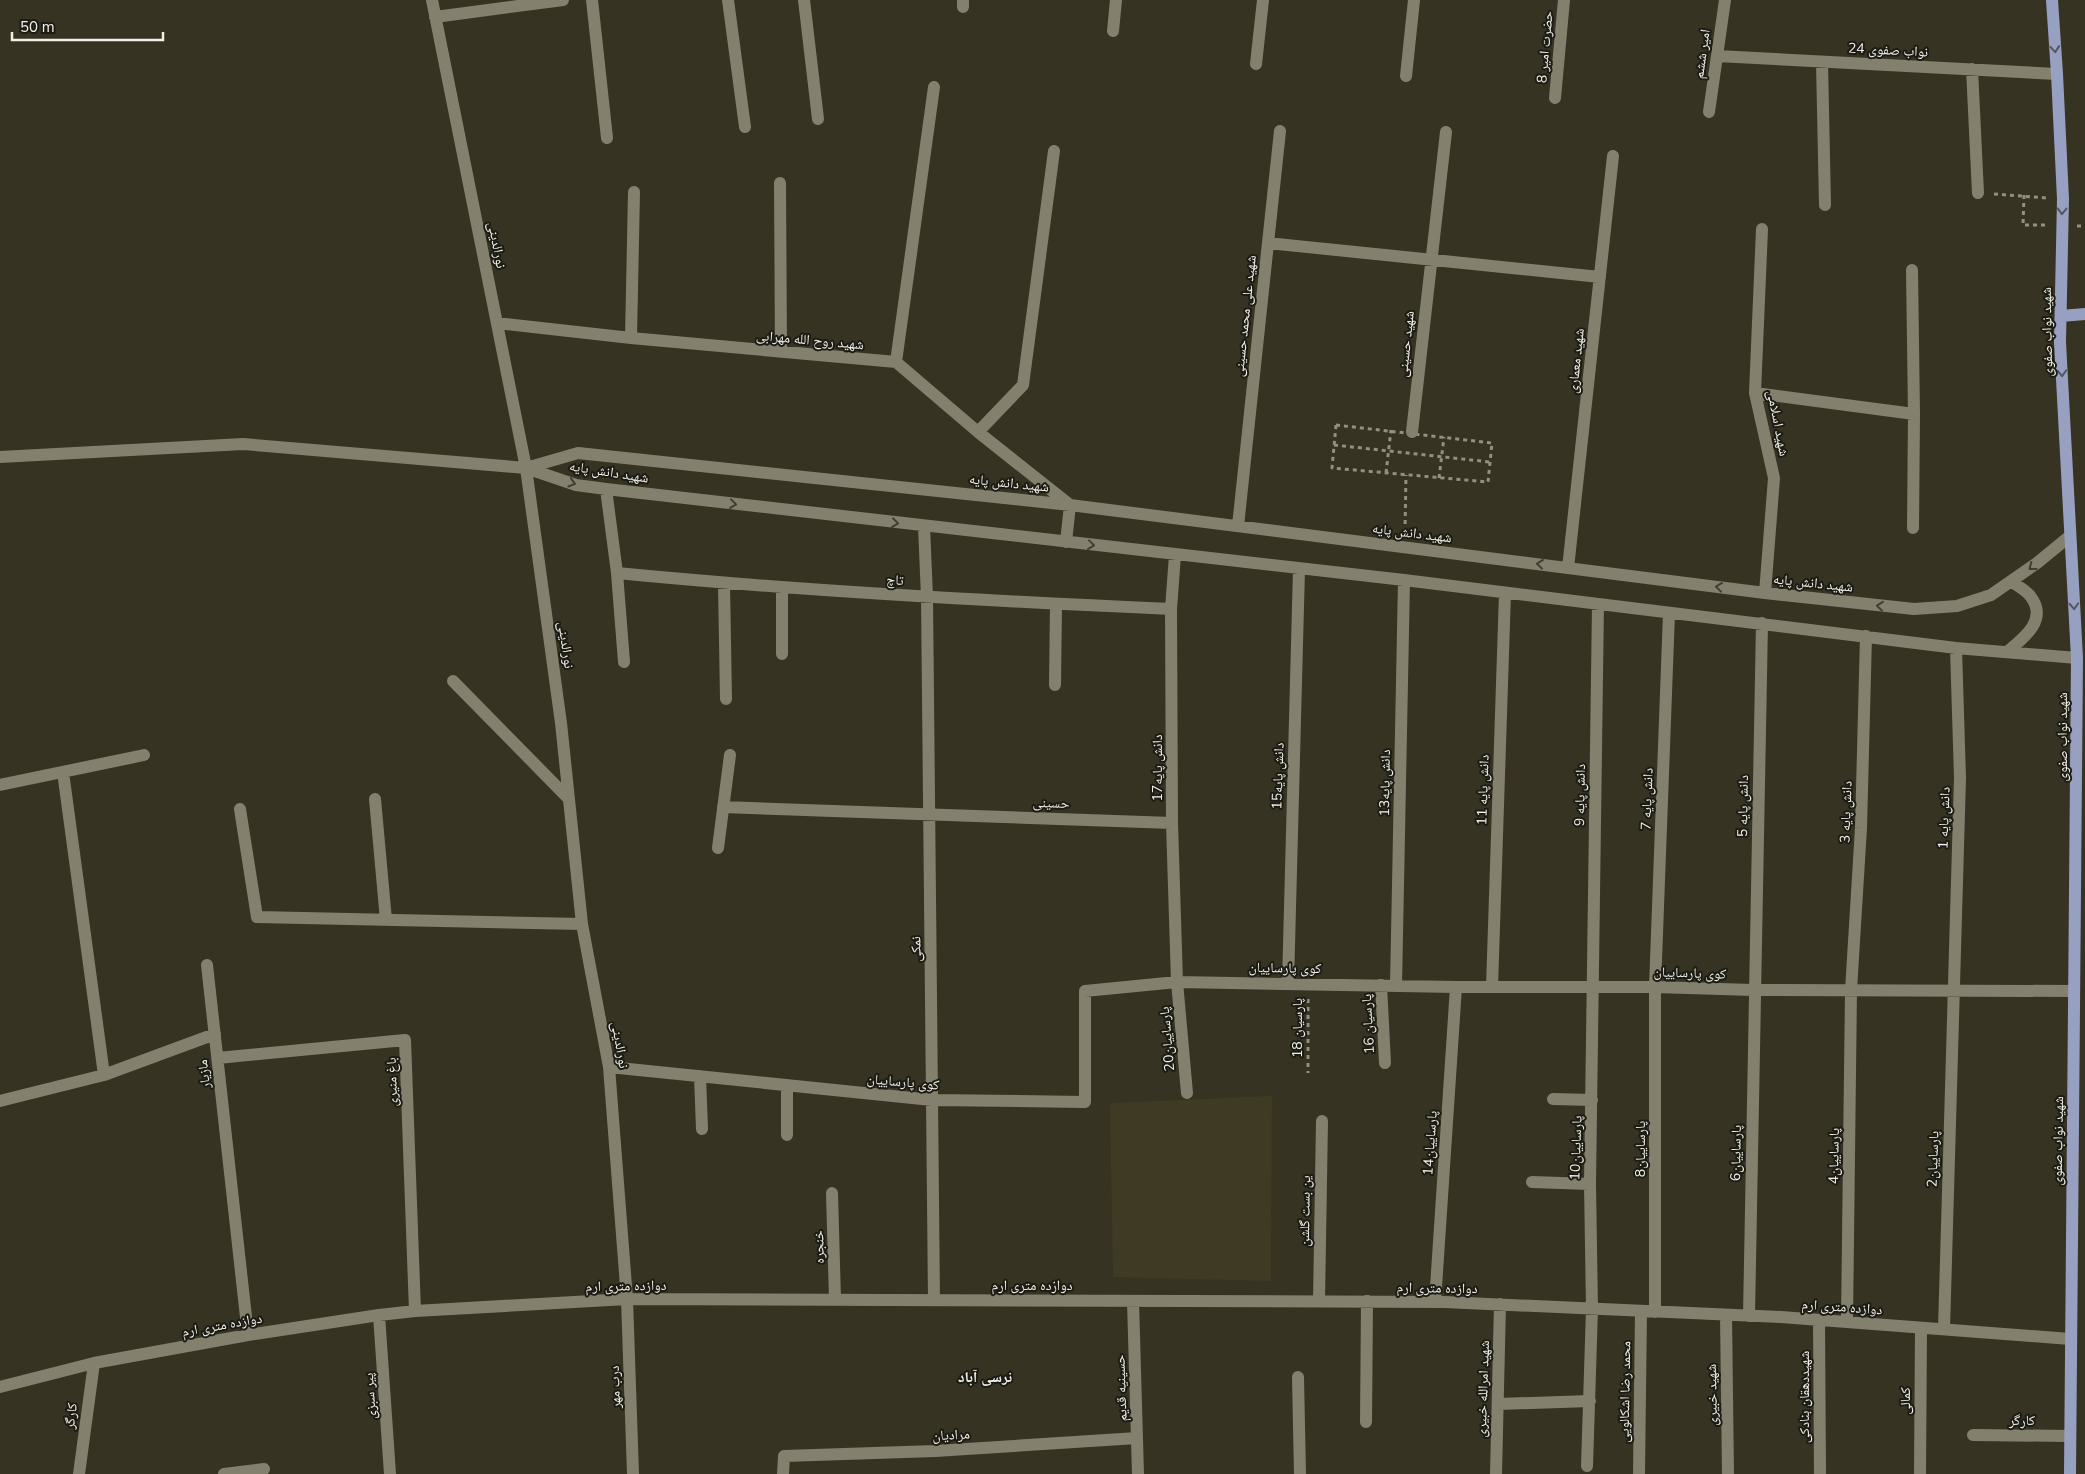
<svg xmlns="http://www.w3.org/2000/svg" width="2085" height="1474" font-family="'Nunito Sans','Noto Naskh Arabic',sans-serif">
<rect width="100%" height="100%" fill="#363323"/>
<path fill="#3f3a24" d="M1272,1096L1271,1281L1113,1277L1110,1103Z"/>
<g fill="none" stroke-linecap="round" stroke-linejoin="round">
<path stroke="#939083" stroke-width="3" stroke-dasharray="4 4" stroke-linecap="butt" d="M1994,194L2047,198
M2024,195L2023,225H2048
M2077,226H2085
M1336,425L1492,443L1488,482L1332,468Z
M1334,445L1490,462
M1386,473L1391,430
M1439,478L1444,437
M1405,532L1406,475
M1308,999V1073"/>
<path stroke="#84806e" stroke-width="12" d="M432,0L526,468L561,723L582,924L609,1067L627,1299L633,1474
M592,0L607,138
M728,0L745,127
M804,0L818,119
M963,7V0
M435,17L563,0
M1113,31L1116,0
M1717,56L2057,74
M1822,62L1825,205
M1256,64L1263,0
M1972,69L1978,193
M1406,76L1414,0
M1555,98L1564,0
M1709,112L1725,0
M780,183L781,352
M1762,229L1755,393L1774,478L1765,593
M1268,243L1280,131
M1912,270L1914,414L1913,528
M497,323L631,338L896,362L978,432L1070,505L1066,542
M631,338L634,192
M896,362L934,87
M1755,393L1914,414
M978,432L1023,385L1054,151
M1412,432L1446,132
M0,457L243,444L526,468L576,485L606,489L1404,580L1956,648L2077,658
M526,468L578,453L1070,505L1765,593L1914,609L1957,606L1991,595L2037,563L2070,536
M606,489L617,573L624,662
M924,526L927,597L934,1300
M1238,526L1268,243L1600,277
M1175,555L1171,609L1172,823L1177,982L1187,1093
M1568,568L1613,156
M617,573C801,591 986,601 1171,609
M724,584L726,699
M782,587V654
M2007,652C2024,638 2048,620 2031,597C2027,591 2018,586 2012,582
M453,681L569,799
M1055,685L1056,604
M63,772L104,1075
M0,785L144,755
M375,799L386,920
M723,807L1172,823
M240,809L257,917L582,924
M718,848L730,755
M207,965L248,1335
M1288,983L1299,569
M1381,985L1385,1063
M1396,986L1404,580
M1492,987L1505,593
M218,1058L405,1040L415,1311
M609,1067L932,1100L1085,1102V991L1177,982L1456,987H1655L1753,990L2073,991
M700,1076L702,1129
M787,1085V1135
M1553,1099L1592,1100
M0,1101L104,1075L215,1034
M1532,1182L1590,1184
M832,1193L835,1300
M1133,1301L1138,1474
M1319,1301L1322,1121
M1435,1302L1456,987
M1655,1312V987L1669,613
M379,1315L390,1474
M1726,1315L1728,1474
M1749,1316L1762,623
M1819,1320L1820,1474
M1847,1322L1851,990L1861,828L1866,636
M1944,1329L1960,778L1956,648
M1298,1377L1300,1474
M0,1387L94,1363L248,1335L379,1315L415,1311L627,1299L1444,1302L1781,1317L2070,1339
M1498,1404L1590,1401
M1366,1422L1367,1301
M1973,1435L2070,1436
M1587,1466L1592,1309L1590,1184L1598,604
M79,1474L94,1363
M224,1474L264,1469
M783,1474L784,1456L935,1451L1137,1438
M1496,1474L1500,1304
M1639,1474L1641,1311
M1920,1474L1921,1328"/>
<path stroke="#98a0c2" stroke-width="12" d="M2052,0L2057,74L2063,199L2060,342L2077,658L2070,1474
M2061,316L2085,314"/>
</g>
<defs><path id="oneway-chevron" d="M-2-3.5L2.5 0L-2 3.5" fill="none" stroke-width="1.6" stroke-linecap="round" stroke-linejoin="round" transform="scale(1.25)"/></defs>
<g stroke="#545762">
<use href="#oneway-chevron" transform="translate(2055 49) rotate(85)"/>
<use href="#oneway-chevron" transform="translate(2062 211) rotate(91)"/>
<use href="#oneway-chevron" transform="translate(2062 373) rotate(87)"/>
<use href="#oneway-chevron" transform="translate(2074 606) rotate(87)"/>
</g>
<g stroke="#403e34">
<use href="#oneway-chevron" transform="translate(572 483) rotate(16)"/>
<use href="#oneway-chevron" transform="translate(733 504) rotate(7)"/>
<use href="#oneway-chevron" transform="translate(895 523) rotate(7)"/>
<use href="#oneway-chevron" transform="translate(1091 545) rotate(7)"/>
<use href="#oneway-chevron" transform="translate(1540 564) rotate(-173)"/>
<use href="#oneway-chevron" transform="translate(2032 567) rotate(143)"/>
<use href="#oneway-chevron" transform="translate(1719 587) rotate(-173)"/>
<use href="#oneway-chevron" transform="translate(1880 606) rotate(-174)"/>
</g>
<g text-anchor="middle" dominant-baseline="central" stroke-width="4" stroke-linejoin="round" paint-order="stroke">
<g font-size="14" fill="#f2f0e6" stroke="#1c1b14">
<text transform="translate(1545 47) rotate(-85)">حضرت امیر 8</text>
<text transform="translate(1888 50) rotate(3)">نواب صفوی 24</text>
<text transform="translate(1702 54) rotate(-82)">امیر ششم</text>
<text transform="translate(497 245) rotate(79)">نورالدینی</text>
<text transform="translate(1245 316) rotate(-84)">شهید علی محمد حسینی</text>
<text transform="translate(2047 332) rotate(-91)">شهید نواب صفوی</text>
<text transform="translate(810 340) rotate(5)">شهید روح الله مهرابی</text>
<text transform="translate(1406 344) rotate(-84)">شهید حسینی</text>
<text transform="translate(1576 361) rotate(-84)">شهید معماری</text>
<text transform="translate(1778 423) rotate(79)">شهید اسلامی</text>
<text transform="translate(609 472) rotate(9)">شهید دانش پایه</text>
<text transform="translate(1009 483) rotate(6)">شهید دانش پایه</text>
<text transform="translate(1412 533) rotate(7)">شهید دانش پایه</text>
<text transform="translate(895 580) rotate(4)">تاچ</text>
<text transform="translate(1813 583) rotate(6)">شهید دانش پایه</text>
<text transform="translate(566 645) rotate(82)">نورالدینی</text>
<text transform="translate(2062 737) rotate(-90)">شهید نواب صفوی</text>
<text transform="translate(1157 768) rotate(-90)">دانش پایه17</text>
<text transform="translate(1278 776) rotate(-88)">دانش پایه15</text>
<text transform="translate(1385 783) rotate(-89)">دانش پایه13</text>
<text transform="translate(1483 790) rotate(-88)">دانش پایه 11</text>
<text transform="translate(1580 795) rotate(-89)">دانش پایه 9</text>
<text transform="translate(1647 799) rotate(-88)">دانش پایه 7</text>
<text transform="translate(1051 803) rotate(2)">حسینی</text>
<text transform="translate(1743 806) rotate(-89)">دانش پایه 5</text>
<text transform="translate(1846 812) rotate(-88)">دانش پایه 3</text>
<text transform="translate(1944 818) rotate(-88)">دانش پایه 1</text>
<text transform="translate(916 949) rotate(-91)">نمکی</text>
<text transform="translate(1285 968) rotate(1)">کوی پارساییان</text>
<text transform="translate(1690 973) rotate(2)">کوی پارساییان</text>
<text transform="translate(1368 1024) rotate(-93)">پارسیان 16</text>
<text transform="translate(1297 1028) rotate(-90)">پارسیان 18</text>
<text transform="translate(1167 1039) rotate(-95)">پارساییان20</text>
<text transform="translate(620 1045) rotate(80)">نورالدینی</text>
<text transform="translate(204 1074) rotate(-96)">مازیار</text>
<text transform="translate(392 1082) rotate(-92)">باغ منیری</text>
<text transform="translate(903 1082) rotate(5)">کوی پارساییان</text>
<text transform="translate(2058 1141) rotate(-89)">شهید نواب صفوی</text>
<text transform="translate(1430 1143) rotate(-86)">پارساییان14</text>
<text transform="translate(1576 1148) rotate(-88)">پارساییان10</text>
<text transform="translate(1640 1149) rotate(-90)">پارساییان8</text>
<text transform="translate(1736 1153) rotate(-89)">پارساییان6</text>
<text transform="translate(1834 1156) rotate(-89)">پارساییان4</text>
<text transform="translate(1933 1159) rotate(-88)">پارساییان2</text>
<text transform="translate(1305 1211) rotate(-89)">ین بست گلشن</text>
<text transform="translate(819 1247) rotate(-91)">خنجره</text>
<text x="1032" y="1285">دوازده متری ارم</text>
<text transform="translate(626 1286) rotate(-1)">دوازده متری ارم</text>
<text transform="translate(1437 1288) rotate(1)">دوازده متری ارم</text>
<text transform="translate(1842 1307) rotate(4)">دوازده متری ارم</text>
<text transform="translate(222 1325) rotate(-10)">دوازده متری ارم</text>
<text transform="translate(615 1387) rotate(-92)">درب مهر</text>
<text transform="translate(1121 1388) rotate(-92)">حسینیه قدیم</text>
<text transform="translate(1483 1389) rotate(-88)">شهید امرالله خبیری</text>
<text transform="translate(1625 1392) rotate(-89)">محمد رضا اشکالویی</text>
<text transform="translate(1712 1395) rotate(-91)">شهید خبیری</text>
<text transform="translate(370 1396) rotate(-94)">پیر سبزی</text>
<text transform="translate(1804 1397) rotate(-90)">شهیددهقان بنادکی</text>
<text transform="translate(1905 1401) rotate(-90)">کمالی</text>
<text transform="translate(71 1416) rotate(-83)">کارگر</text>
<text x="2022" y="1420">کارگر</text>
<text transform="translate(951 1435) rotate(-3)">مرادیان</text>
</g>
<g font-size="15" font-weight="bold" fill="#f2f0e6" stroke="#1c1b14">
<text x="985" y="1377">نرسی آباد</text>
</g>
</g>
<path d="M12 32v8h151v-8" fill="none" stroke="#f2f0e6" stroke-width="2.5"/>
<text x="20" y="32" font-size="15" fill="#f2f0e6" stroke="#1c1b14" stroke-width="4" paint-order="stroke">50 m</text>
</svg>
